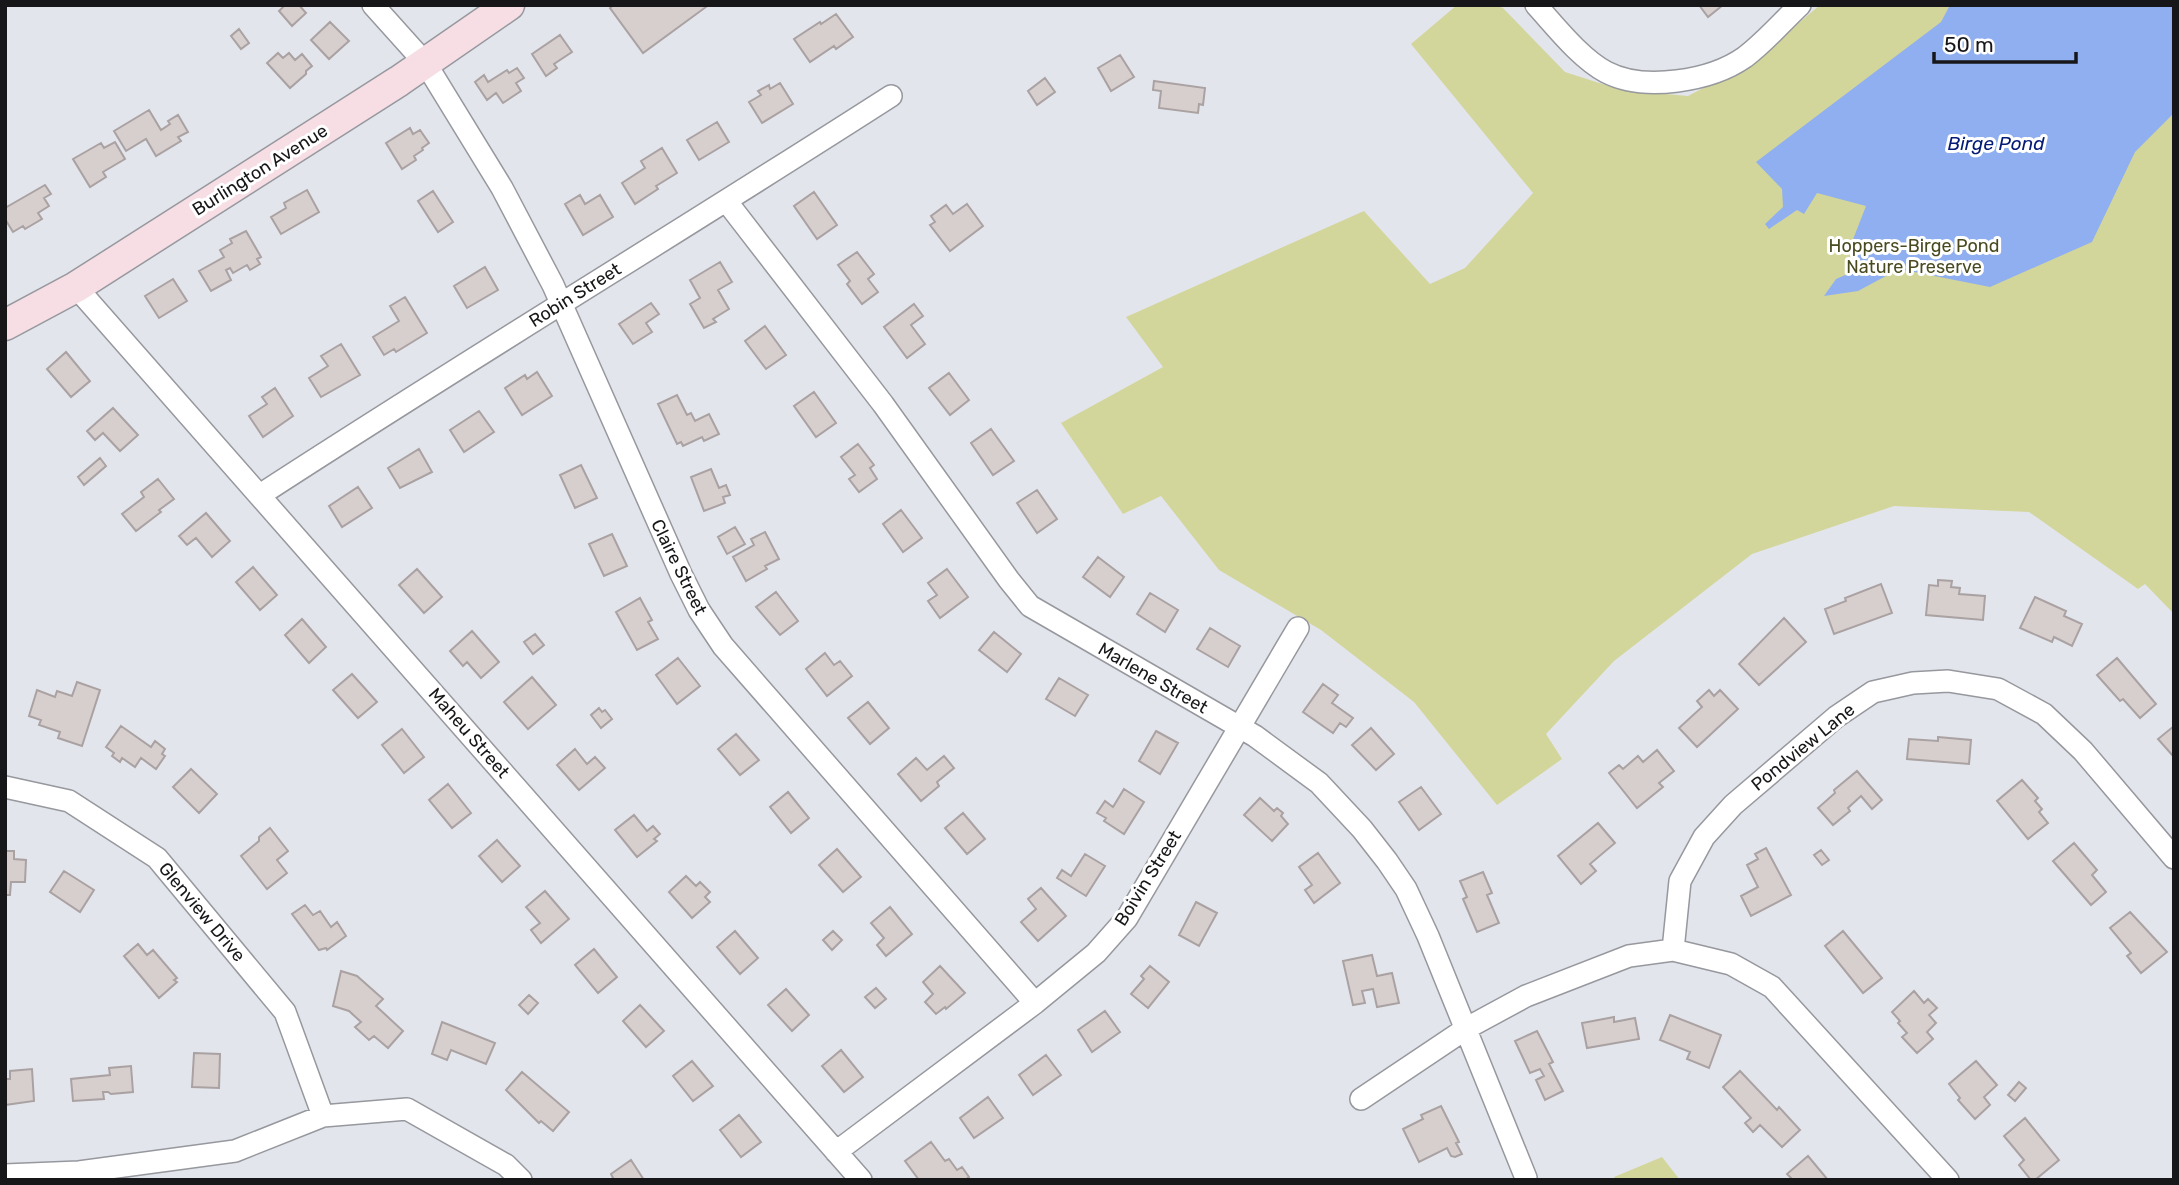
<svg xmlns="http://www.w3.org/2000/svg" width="2179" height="1185" font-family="Rubik,sans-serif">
<rect width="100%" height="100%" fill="#e3e5ec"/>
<path fill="#d3d69b" d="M1457,5H1495L1503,8L1565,72L1621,90L1688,96L1751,63L1820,5H2174V614L2145,584L2138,589L2029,512L1894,506L1752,554L1614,661L1546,734L1562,759L1497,805L1414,702L1321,630L1219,570L1161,496L1123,514L1061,423L1163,367L1126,317L1364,211L1430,284L1465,268L1533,193L1411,44Z
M1662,1157L1680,1180H1616L1614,1177Z"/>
<path fill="#8faff0" d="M1950,5H2174V113L2135,152L2092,242L1990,287L1899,269L1858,291L1824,296L1836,279L1857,270L1852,242L1866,206L1817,193L1804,214L1797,210L1769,229L1765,224L1783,207L1782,189L1756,162L1941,22Z"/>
<path fill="#d7cece" stroke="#aaa2a2" stroke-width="2" d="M285,5H299L306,13L292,26L279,11Z
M613,5H704L706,7L643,53L610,8Z
M1699,5H1723L1708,17Z
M836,14L853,37L836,49L834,46L810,62L794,39L820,22L821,24Z
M330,22L349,41L329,59L311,40Z
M239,29L249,43L241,49L231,36Z
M560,35L572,52L554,64L557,68L546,76L532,54Z
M278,53L283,58L289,53L295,60L302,54L312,66L306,71V74L290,88L267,63Z
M1120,55L1134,77L1111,91L1098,68Z
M517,68L524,78L516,83L521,91L503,103L496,93L487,100L475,82L484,75L488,82L507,70L509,73Z
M1045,78L1055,92L1037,105L1028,91Z
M1154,81L1205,88L1203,105L1199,104L1198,113L1159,108L1161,91L1153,90Z
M780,83L793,104L762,123L749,102L761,95L758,91L769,85L770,89Z
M149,110L161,130L170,124L168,121L178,115L188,132L178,137L181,141L156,156L146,139L126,151L114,131Z
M717,122L729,142L699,160L687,140Z
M410,128L413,134L420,130L429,143L422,148L423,150L414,156L416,160L402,169L386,143Z
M115,142L125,159L103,172L106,177L90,187L73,159L101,143L104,148Z
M662,148L677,173L656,186L658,189L635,204L622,183L645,168L641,161Z
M45,185L51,194L44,198L49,206L38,213L42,219L25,229L23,226L13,232L5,219V208Z
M307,190L319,212L281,234L271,217L286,208L284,203Z
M433,191L453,222L438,232L418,201Z
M814,192L837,225L817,239L794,206Z
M580,195L585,204L600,195L613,217L583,235L565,204Z
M967,204L983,226L950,251L930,225L935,222L931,216L946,205L953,214Z
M246,231L261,257L257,259L260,264L250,270L247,265L233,273L230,268L226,270L231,280L211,291L199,271L224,257L220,250L232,243L230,239Z
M857,252L874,274L868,279L878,292L862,304L847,284L850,281L838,265Z
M720,262L732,282L718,290L729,309L713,319L716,322L704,328L690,304L700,298L690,280Z
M485,267L498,290L467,308L454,286Z
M173,279L187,301L159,318L145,296Z
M405,297L427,333L396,352L394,349L384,355L373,337L399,321L390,306Z
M651,303L659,314L646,323L652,332L633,344L619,324Z
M914,304L923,316L911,325L925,344L907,358L884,327Z
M765,326L786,355L766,369L745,341Z
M341,344L360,375L321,397L309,378L328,366L321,356Z
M66,352L90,381L71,397L47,369Z
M537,372L552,396L522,415L505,388L525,375L527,379Z
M949,373L969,400L950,415L929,388Z
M275,388L293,416L263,437L249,416L267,404L262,397Z
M814,392L836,423L816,437L794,406Z
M677,395L687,415L691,413L695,421L709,414L719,434L704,441L702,437L683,446L681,442L677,444L658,404Z
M113,408L138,435L120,451L103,433L95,440L87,431Z
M479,411L494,432L464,452L450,430Z
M991,429L1014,461L993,475L971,443Z
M858,444L874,465L870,468L877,479L859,492L849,479L855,475L841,457Z
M419,449L432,472L400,488L388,468Z
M100,458L106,466L84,485L78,477Z
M581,465L597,498L575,508L560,475Z
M711,469L719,488L726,485L730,495L723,497L725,503L704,511L691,477Z
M158,479L174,499L159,510L161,512L136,531L122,514L144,497L141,492Z
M358,487L372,508L342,527L329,506Z
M1037,490L1057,519L1037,533L1017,503Z
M901,510L922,538L903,552L883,524Z
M206,513L230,541L212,557L196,538L187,545L179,536Z
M735,527L745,544L727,554L718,537Z
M765,532L779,559L765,566L767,569L746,581L733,557L754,545L751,539Z
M612,534L627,566L604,576L589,544Z
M1098,557L1124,577L1110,597L1083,577Z
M253,567L277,595L260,610L236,582Z
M417,569L442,597L424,613L399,585Z
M947,569L968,597L940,618L928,601L937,595L928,583Z
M1938,580L1952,581L1951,587L1960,588L1959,594L1985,596L1983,620L1926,615L1929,585L1938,586Z
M1881,584L1892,613L1834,634L1825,609L1846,601L1845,598Z
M776,592L798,621L780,635L756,607Z
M1150,593L1178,610L1165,632L1137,614Z
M2035,597L2066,611L2064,616L2082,624L2072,646L2054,637L2052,642L2020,628Z
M640,598L652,620L648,622L658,639L637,650L616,612Z
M1784,618L1806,642L1759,685L1739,664Z
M302,619L326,647L309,663L285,635Z
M1210,628L1240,646L1228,667L1197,649Z
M472,631L499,662L481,678L467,662L463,666L450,651Z
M994,632L1021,654L1007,672L979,650Z
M535,634L544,645L533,654L524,642Z
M825,653L834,665L840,661L852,676L827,696L806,669Z
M678,658L700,686L677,704L656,675Z
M2117,658L2156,704L2140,718L2123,699L2120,701L2097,675Z
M352,674L377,702L358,718L333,690Z
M532,677L556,705L528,729L504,702Z
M1059,678L1088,695L1075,716L1046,699Z
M77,682L100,690L82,746L58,738L60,732L39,725L41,720L29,716L37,690L55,697L57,691L72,696Z
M1323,684L1338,695L1332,703L1353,718L1346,727L1340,723L1333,733L1303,712Z
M1709,690L1714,696L1720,690L1738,709L1697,747L1679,728L1702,707L1697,701Z
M868,702L889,728L870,744L848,718Z
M599,708L602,712L605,710L612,719L601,728L591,715Z
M121,726L151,747L155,741L165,749L162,754L165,756L156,769L141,758L135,767L122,758L120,762L112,756L114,753L106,747Z
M2174,726V757L2158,739Z
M1371,728L1394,754L1376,770L1352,745Z
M402,729L424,757L404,773L382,745Z
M1156,731L1178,743L1160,774L1139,761Z
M736,734L759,760L740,775L718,749Z
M1938,737L1971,740L1969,764L1907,759L1909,739L1938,741Z
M575,749L587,764L595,757L605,768L579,790L557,765Z
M1657,750L1674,771L1659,783L1663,787L1637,808L1609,773L1619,765L1623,769L1638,756L1643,762Z
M944,756L954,768L937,782L939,786L921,801L898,774L916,758L927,770Z
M191,769L217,794L199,813L173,787Z
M1857,771L1882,800L1872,809L1861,796L1848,808L1850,811L1833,825L1818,808L1835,793L1834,790Z
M2022,780L2038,798L2035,801L2042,809L2039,812L2048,823L2028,839L1997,801Z
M448,784L471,813L452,828L429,800Z
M1421,787L1441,814L1419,830L1399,802Z
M1124,789L1144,802L1124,834L1104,821L1106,818L1097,813L1105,801L1113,807Z
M788,792L809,818L791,833L770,807Z
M1260,798L1274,811L1277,808L1283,813L1281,816L1288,824L1272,841L1244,815Z
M963,813L985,839L967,854L945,828Z
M634,815L647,831L653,826L660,834L654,839L657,841L637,857L615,830Z
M1598,823L1615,843L1590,864L1596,871L1581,884L1558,856Z
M270,828L288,851L277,860L287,873L267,889L241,856L259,841V837Z
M497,840L520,866L502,882L479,856Z
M2074,843L2097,870L2092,875L2106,892L2091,905L2053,861Z
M1766,848L1791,895L1751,916L1741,896L1758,887L1747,865L1758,859L1755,854Z
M837,849L861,877L843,892L819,865Z
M1821,850L1829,860L1822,865L1814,855Z
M5,851H14V859L26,860L25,882H11L10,895H5Z
M1318,853L1340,883L1314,903L1305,890L1312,885L1299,867Z
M1085,854L1105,866L1086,896L1057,878L1062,870L1071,876Z
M64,871L94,890L80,912L50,892Z
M1483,872L1492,893L1487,895L1499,923L1477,932L1463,899L1467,897L1460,881Z
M686,876L696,886L700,882L710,892L705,897L710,902L692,918L669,892Z
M1041,888L1066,916L1038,941L1021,922L1036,909L1028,899Z
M545,891L569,919L541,943L531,930L540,923L526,907Z
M1196,902L1217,913L1199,946L1179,935Z
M305,905L313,915L320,911L331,927L337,922L346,936L327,950L326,948L319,950L292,914Z
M890,907L912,934L886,956L877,945L884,938L871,923Z
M2130,912L2167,952L2141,973L2127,956L2131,953L2110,928Z
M735,931L758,958L740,974L717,947Z
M833,931L842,940L832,950L823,940Z
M1843,931L1882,978L1863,993L1825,946Z
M138,944L147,955L153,950L177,978L174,980L177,982L159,998L124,956Z
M594,949L617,977L598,993L575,965Z
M1372,955L1377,976L1392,973L1399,1003L1377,1007L1373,989L1362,991L1365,1003L1353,1005L1343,961Z
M940,966L965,993L946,1009L945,1007L936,1014L925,1002L933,994L923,982Z
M1150,966L1169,982L1148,1008L1131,994L1144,979L1141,976Z
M341,971L357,976L383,999L376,1006L403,1031L388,1048L374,1036L369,1040L355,1027L361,1022L349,1011L333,1006Z
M876,988L886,999L875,1008L865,997Z
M786,989L809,1015L792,1031L768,1005Z
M1914,991L1924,1003L1928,999L1937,1008L1929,1015L1936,1023L1927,1032L1933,1039L1917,1053L1902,1037L1907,1033L1898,1023L1900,1021L1892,1012Z
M529,995L538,1003L528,1014L519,1005Z
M640,1005L664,1031L646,1047L623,1021Z
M1105,1011L1120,1032L1092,1052L1078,1030Z
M1670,1015L1721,1035L1709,1068L1687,1059L1690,1052L1660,1040Z
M1614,1017V1022L1635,1018L1639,1039L1587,1048L1582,1023Z
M442,1022L495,1043L486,1064L451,1050L447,1060L432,1054Z
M1537,1031L1553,1062L1549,1064L1563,1091L1545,1100L1536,1080L1544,1076L1540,1069L1530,1073L1515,1041Z
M841,1050L863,1077L844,1092L822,1066Z
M194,1053L220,1054L219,1088L192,1087Z
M1046,1055L1061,1075L1033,1095L1019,1075Z
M692,1061L713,1086L693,1101L673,1076Z
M1976,1061L1997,1085L1984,1097L1990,1105L1975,1119L1958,1100L1960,1098L1949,1084Z
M131,1066L133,1092L111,1094L108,1092H103L104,1099L73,1101L71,1079L110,1075L109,1068Z
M32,1069L34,1101L5,1105V1079H10V1071Z
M1740,1071L1777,1110L1779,1107L1800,1130L1782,1147L1760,1125L1753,1132L1745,1123L1751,1118L1723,1087Z
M522,1072L569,1112L553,1131L541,1121L539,1123L506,1090Z
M2019,1082L2026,1088L2015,1101L2008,1095Z
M988,1097L1003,1118L974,1138L960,1118Z
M1441,1106L1459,1142L1456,1143L1462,1154L1455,1157L1451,1156L1447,1148L1419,1162L1403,1129L1423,1119L1421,1115Z
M739,1115L761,1142L741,1157L720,1130Z
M2025,1118L2059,1160L2035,1180H2031L2019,1165L2024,1160L2004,1136Z
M931,1142L945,1161L949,1159L957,1170L962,1167L969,1177L965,1180H919L905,1161Z
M1808,1156L1828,1180H1793L1787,1174Z
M631,1160L644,1180H614L611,1174Z"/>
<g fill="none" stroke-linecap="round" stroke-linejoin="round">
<defs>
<path id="street" d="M373,5L426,64L502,188L553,285L681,574L699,610L723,646L1035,1003
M1536,5C1556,27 1580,58 1606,72C1644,92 1711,81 1745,57C1765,42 1782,22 1800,5
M727,202L883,404L1009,580L1030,606L1255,736L1319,783L1362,829L1387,861L1406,889L1428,936L1526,1178
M76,287L861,1180
M260,495C469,359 681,231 891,96
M5,787L69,801L157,858L285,1012L323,1116
M1361,1099L1467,1028L1526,996L1629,956L1673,950
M836,1152L1035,1003L1096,953L1127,918L1298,628
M5,1175L79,1172L235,1151L323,1116L407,1109L506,1165L521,1180
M1948,1180L1772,987L1731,964L1673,950L1680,881L1704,837L1733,805L1836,717L1873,692L1913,683L1948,681L1998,689L2044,714L2083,751L2174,858"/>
<path id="secondary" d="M5,325L76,287L399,81L509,5"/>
</defs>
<use href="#street" stroke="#96989e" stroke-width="24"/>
<use href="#secondary" stroke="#96989e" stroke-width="33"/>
<use href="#street" stroke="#fff" stroke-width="21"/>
<use href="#secondary" stroke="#f6dee4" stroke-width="30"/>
</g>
<g text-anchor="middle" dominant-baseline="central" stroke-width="6" stroke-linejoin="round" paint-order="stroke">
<g font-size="18" fill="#17171a" stroke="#fff">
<text transform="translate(260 170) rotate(-32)">Burlington Avenue</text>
<text transform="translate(575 295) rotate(-32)">Robin Street</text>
<text transform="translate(679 567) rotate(64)">Claire Street</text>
<text transform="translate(1153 678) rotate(30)">Marlene Street</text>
<text transform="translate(469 733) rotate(49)">Maheu Street</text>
<text transform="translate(1803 747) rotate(-39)">Pondview Lane</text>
<text transform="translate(1148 878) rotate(-58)">Boivin Street</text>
<text transform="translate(202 912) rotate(50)">Glenview Drive</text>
</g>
<g font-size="18" fill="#494a20" stroke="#fff">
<text x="1914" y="246">Hoppers-Birge Pond<tspan x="1914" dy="21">Nature Preserve</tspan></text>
</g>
<g font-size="19" font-style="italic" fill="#031a76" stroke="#fff">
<text x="1996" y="143">Birge Pond</text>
</g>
</g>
<rect width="2179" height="1185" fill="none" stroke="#17171a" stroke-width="14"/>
<path d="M1934 52v10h142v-10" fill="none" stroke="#17171a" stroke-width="3.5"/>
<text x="1944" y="52" font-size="21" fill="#17171a" stroke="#ffffff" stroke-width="5" paint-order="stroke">50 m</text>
</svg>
